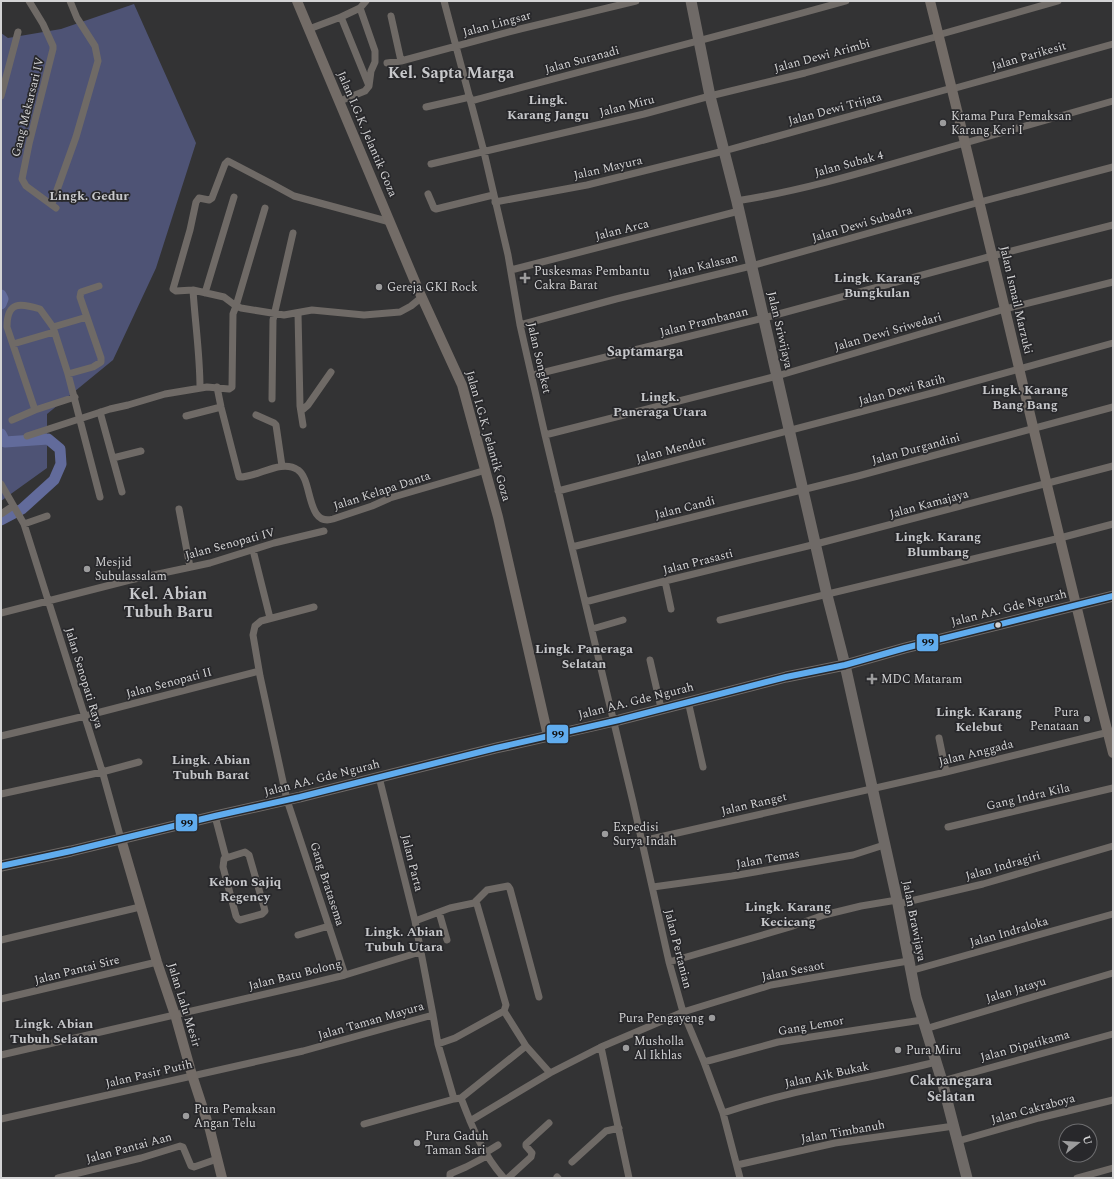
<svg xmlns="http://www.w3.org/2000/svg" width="1114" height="1179" font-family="Spectral,serif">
<rect width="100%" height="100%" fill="#333334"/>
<path fill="#4e5375" d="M134,4L196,143L156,268L113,360L47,414V468L1,501V33L8,38L61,29Z"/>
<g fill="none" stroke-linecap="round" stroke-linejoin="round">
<path stroke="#626b9b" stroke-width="11" d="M1,295L3,299L1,304
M1,434L5,442L48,439L60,449L61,464L54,480L22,509L1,520"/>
<path stroke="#6f6a66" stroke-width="7" d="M29,1L43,24L53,46V49L29,144L22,179L26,186L56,208
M444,1L484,152L508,255L520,325L545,435L633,802L669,962L683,1012L704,1062L723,1113L740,1178
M360,8L375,51V62L371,71L369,86
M391,16L401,61
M341,17L360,8L366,1
M309,29L341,17L369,86L365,91L340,101
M938,35L1058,1
M387,63L401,61L520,29L636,1
M952,89L1113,44
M1,96L18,32
M471,101C596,67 721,36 846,1
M426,107L470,97
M965,143L1113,101
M431,164L644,114L710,96L805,73L939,36
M428,194L434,208L436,209L493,195
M736,201C814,189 890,164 965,143
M495,202L587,185L724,151L952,88
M52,204L76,137L98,61L95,46L77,18L70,1
M390,222L294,196L272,184L228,161L225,164L212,198L209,200L199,198L196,202L190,230L173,289L176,291L193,290L224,297L236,306L241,308L284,315L312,310L364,315L400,312L411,306L422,297
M511,270L739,211
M193,290C195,322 200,355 200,388
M205,293L234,197
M298,313L300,406L303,425
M520,325L616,299L751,266L980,202L1113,167
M53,327L87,317
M13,344L54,332
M68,374L93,367L101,362V358L80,297L81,292L99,286
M533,375L764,318L992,256L1113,225
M217,387L221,407L239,477C257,478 281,458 298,470C313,480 306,527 333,519L372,506L390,498L486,470
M272,399L273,320L293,233
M35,410L7,327C7,301 20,303 40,309L53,327L68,374L100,497
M301,411L308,405L331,372
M100,412L122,492
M256,415L274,423L276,425L282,466
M186,416L221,407
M12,420L35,410L75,397
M545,435L777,376L1005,309L1113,282
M27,436L110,409L128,405L165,394L207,387L229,389L232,387L233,314L236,306L265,208
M113,458L141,451
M1,484L24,524L103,774L121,839
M558,491L936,392L1113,343
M179,509L190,567
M1,514L13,506
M24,524L47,516
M572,547L858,476L1113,407
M253,550L270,618
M665,581L671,609
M585,602L665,581L816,544L1113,466
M314,607L261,621L255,626L253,635L260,676L287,800L345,975
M1,613L130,580L210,563L274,543L324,531
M720,620L1060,538L1113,524
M592,629L623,620
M650,660L661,708
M688,701L703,767
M1,736L85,716L259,671
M939,738L946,772
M1,794L102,772L139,762
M215,816L226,858L224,859L223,867L236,916L238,919L240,920L262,914L265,911L264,907L249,855L245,852L226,858
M948,827L1113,788
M642,841L946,772L1113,731
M653,887L732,876L853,855L884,845
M476,901L506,1005L504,1011
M898,904L983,884L1113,846
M439,912L447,940
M415,921L450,908L474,903L487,890L508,886L510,889L539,997
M298,935L329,926
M1,940L140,907
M669,962L790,927L824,915L861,906L897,900
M910,971L1113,914
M1,999L157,962
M504,1011L526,1046
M433,1015L438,1044L454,1099
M925,1029L1113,973
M438,1044L455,1038L504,1011
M601,1047L629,1178
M1,1055L300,986L345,975L420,952
M704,1062L778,1042L922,1020
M942,1081L1113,1034
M461,1098L526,1046L550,1073L601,1047L683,1012L771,985L908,961
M461,1098C472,1127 483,1155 504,1178
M723,1113C793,1089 865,1080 936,1062
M1,1119L303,1051L433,1015L415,921L379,777
M470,1121L550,1073
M364,1124L454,1099L461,1098
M958,1141L1039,1118L1113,1100
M485,1153L498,1145
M572,1162L606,1131L619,1128
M737,1165L835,1143L954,1126
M557,1177L558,1178
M58,1178L141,1158L180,1146L183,1147L191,1166L194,1167L217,1159
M450,1178V1174L452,1173L466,1167L487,1156
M508,1178L531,1157L532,1153L526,1146V1144L549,1123
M1077,1178L1113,1168"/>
<path stroke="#736c67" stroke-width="10" d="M297,1L418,289L462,385L498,517L548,736
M930,1C993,251 1049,503 1113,753
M121,839L157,962L176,1018L192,1075L210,1130L222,1178"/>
<path stroke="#6f6a67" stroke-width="11" d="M691,1L710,96L737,202L827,595L845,665L898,904L916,997L942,1081L967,1178
M1,866L71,851L215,816L300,797L496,748L619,720L786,677L845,665L905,648L1113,596"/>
<defs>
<path id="bus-1" d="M1,866L71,851L215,816L300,797L496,748L619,720L786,677L845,665L905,648L1113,596"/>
</defs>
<use href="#bus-1" stroke="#28282b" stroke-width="9"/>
<use href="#bus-1" stroke="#60acee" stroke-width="6"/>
</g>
<g fill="#9c9c9d" stroke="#28282b" stroke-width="1.5">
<circle cx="943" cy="123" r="4"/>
<path d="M523 272h4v4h4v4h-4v4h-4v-4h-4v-4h4z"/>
<circle cx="379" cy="287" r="4"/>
<circle cx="87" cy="569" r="4"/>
<path d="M870 673h4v4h4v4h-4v4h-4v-4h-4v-4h4z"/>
<circle cx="1087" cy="719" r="4"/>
<circle cx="605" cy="834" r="4"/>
<circle cx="712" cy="1018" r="4"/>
<circle cx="626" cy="1048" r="4"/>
<circle cx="898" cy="1050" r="4"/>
<circle cx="186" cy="1116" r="4"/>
<circle cx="417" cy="1143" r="4"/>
</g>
<circle fill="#d4d4d5" stroke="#28282b" stroke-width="1.5" cx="998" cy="625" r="3.5"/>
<g text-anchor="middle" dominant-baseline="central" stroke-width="3.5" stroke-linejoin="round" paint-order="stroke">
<g font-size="12" fill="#d4d4d5" stroke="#28282b">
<text transform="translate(497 24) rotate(-15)">Jalan Lingsar</text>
<text transform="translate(822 56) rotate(-15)">Jalan Dewi Arimbi</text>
<text transform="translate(1029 56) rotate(-16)">Jalan Parikesit</text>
<text transform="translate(582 60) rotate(-15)">Jalan Suranadi</text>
<text transform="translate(627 106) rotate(-14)">Jalan Miru</text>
<text transform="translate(28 107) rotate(-76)">Gang Mekarsari IV</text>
<text transform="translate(835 109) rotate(-15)">Jalan Dewi Trijata</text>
<text transform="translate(367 134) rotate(67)">Jalan I.G.K. Jelantik Goza</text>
<text transform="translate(849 164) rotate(-15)">Jalan Subak 4</text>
<text transform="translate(608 168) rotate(-13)">Jalan Mayura</text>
<text transform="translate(862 224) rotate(-16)">Jalan Dewi Subadra</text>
<text transform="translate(622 230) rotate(-14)">Jalan Arca</text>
<text transform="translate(703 266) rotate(-14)">Jalan Kalasan</text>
<text transform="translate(1016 300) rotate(77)">Jalan Ismail Marzuki</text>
<text transform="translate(704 322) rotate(-14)">Jalan Prambanan</text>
<text transform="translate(780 330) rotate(77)">Jalan Sriwijaya</text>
<text transform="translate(888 332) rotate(-16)">Jalan Dewi Sriwedari</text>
<text transform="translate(539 358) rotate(77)">Jalan Songket</text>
<text transform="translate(902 390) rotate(-15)">Jalan Dewi Ratih</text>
<text transform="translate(488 436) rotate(74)">Jalan I.G.K. Jelantik Goza</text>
<text transform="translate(916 449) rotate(-15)">Jalan Durgandini</text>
<text transform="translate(671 450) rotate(-15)">Jalan Mendut</text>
<text transform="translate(382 491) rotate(-18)">Jalan Kelapa Danta</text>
<text transform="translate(929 504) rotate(-15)">Jalan Kamajaya</text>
<text transform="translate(685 508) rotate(-14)">Jalan Candi</text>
<text transform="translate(230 544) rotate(-15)">Jalan Senopati IV</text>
<text transform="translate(698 562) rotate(-14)">Jalan Prasasti</text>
<text transform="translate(1009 608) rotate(-14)">Jalan AA. Gde Ngurah</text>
<text transform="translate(84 678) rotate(73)">Jalan Senopati Raya</text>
<text transform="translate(169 683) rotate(-15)">Jalan Senopati II</text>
<text transform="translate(636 701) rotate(-14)">Jalan AA. Gde Ngurah</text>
<text transform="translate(976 753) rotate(-14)">Jalan Anggada</text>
<text transform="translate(322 778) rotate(-14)">Jalan AA. Gde Ngurah</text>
<text transform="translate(1028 797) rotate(-13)">Gang Indra Kila</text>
<text transform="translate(754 804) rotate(-13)">Jalan Ranget</text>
<text transform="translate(768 859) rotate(-10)">Jalan Temas</text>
<text transform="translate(412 863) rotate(76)">Jalan Parta</text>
<text transform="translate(1003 866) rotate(-16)">Jalan Indragiri</text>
<text transform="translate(327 884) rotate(72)">Gang Bratasema</text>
<text transform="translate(914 921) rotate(79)">Jalan Brawijaya</text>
<text transform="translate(1009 932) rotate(-16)">Jalan Indraloka</text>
<text transform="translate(678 949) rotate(76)">Jalan Pertanian</text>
<text transform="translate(77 970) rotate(-14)">Jalan Pantai Sire</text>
<text transform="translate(793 971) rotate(-11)">Jalan Sesaot</text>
<text transform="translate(295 975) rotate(-14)">Jalan Batu Bolong</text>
<text transform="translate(1016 990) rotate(-17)">Jalan Jatayu</text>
<text transform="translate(184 1005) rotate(73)">Jalan Lalu Mesir</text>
<text transform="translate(371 1021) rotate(-16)">Jalan Taman Mayura</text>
<text transform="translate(811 1026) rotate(-10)">Gang Lemor</text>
<text transform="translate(1025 1046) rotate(-15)">Jalan Dipatikama</text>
<text transform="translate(149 1074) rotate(-13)">Jalan Pasir Putih</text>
<text transform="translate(827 1075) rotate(-12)">Jalan Aik Bukak</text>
<text transform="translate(1033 1109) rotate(-15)">Jalan Cakraboya</text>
<text transform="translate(843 1132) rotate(-10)">Jalan Timbanuh</text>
<text transform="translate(129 1148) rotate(-15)">Jalan Pantai Aan</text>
</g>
<g font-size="12" fill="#d4d4d5" stroke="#28282b" text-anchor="start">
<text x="951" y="116">Krama Pura Pemaksan<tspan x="951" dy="14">Karang Keri I</tspan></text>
<text x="534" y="271">Puskesmas Pembantu<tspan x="534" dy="14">Cakra Barat</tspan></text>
<text x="387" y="287">Gereja GKI Rock</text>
<text x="95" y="562">Mesjid<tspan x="95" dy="14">Subulassalam</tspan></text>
<text x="881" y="679">MDC Mataram</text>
<text x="1079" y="712" text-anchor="end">Pura<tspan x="1079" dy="14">Penataan</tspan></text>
<text x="613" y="827">Expedisi<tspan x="613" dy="14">Surya Indah</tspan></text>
<text x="704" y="1018" text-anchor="end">Pura Pengayeng</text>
<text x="634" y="1041">Musholla<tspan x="634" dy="14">Al Ikhlas</tspan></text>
<text x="906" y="1050">Pura Miru</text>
<text x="194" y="1109">Pura Pemaksan<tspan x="194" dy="14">Angan Telu</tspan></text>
<text x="425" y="1136">Pura Gaduh<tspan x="425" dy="14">Taman Sari</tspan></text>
</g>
<g font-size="13" font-weight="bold" fill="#c7c8cb" stroke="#28282b">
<text x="548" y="100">Lingk.<tspan x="548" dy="15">Karang Jangu</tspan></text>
<text x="89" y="196">Lingk. Gedur</text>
<text x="877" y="278">Lingk. Karang<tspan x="877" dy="15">Bungkulan</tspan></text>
<text x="1025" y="390">Lingk. Karang<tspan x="1025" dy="15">Bang Bang</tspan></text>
<text x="660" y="397">Lingk.<tspan x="660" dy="15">Paneraga Utara</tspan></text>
<text x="938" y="537">Lingk. Karang<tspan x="938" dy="15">Blumbang</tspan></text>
<text x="584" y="649">Lingk. Paneraga<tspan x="584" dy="15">Selatan</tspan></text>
<text x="979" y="712">Lingk. Karang<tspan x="979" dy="15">Kelebut</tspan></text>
<text x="211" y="760">Lingk. Abian<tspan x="211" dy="15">Tubuh Barat</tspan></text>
<text x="245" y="882">Kebon Sajiq<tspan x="245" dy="15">Regency</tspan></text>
<text x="788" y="907">Lingk. Karang<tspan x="788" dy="15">Kecicang</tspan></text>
<text x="404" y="932">Lingk. Abian<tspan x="404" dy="15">Tubuh Utara</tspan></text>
<text x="54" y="1024">Lingk. Abian<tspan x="54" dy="15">Tubuh Selatan</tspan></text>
</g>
<g font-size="14" font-weight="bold" fill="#c7c8cb" stroke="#28282b">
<text x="645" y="351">Saptamarga</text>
<text x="951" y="1080">Cakranegara<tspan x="951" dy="16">Selatan</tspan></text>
</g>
<g font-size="16" font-weight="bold" fill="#c7c8cb" stroke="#28282b">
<text x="451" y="73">Kel. Sapta Marga</text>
<text x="168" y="594">Kel. Abian<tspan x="168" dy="18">Tubuh Baru</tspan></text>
</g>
</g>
<g stroke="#28282b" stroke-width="1.5">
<rect x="916" y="633" width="23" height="19" rx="4" fill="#60acee"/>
<rect x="546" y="724" width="23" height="20" rx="4" fill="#60acee"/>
<rect x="175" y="813" width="23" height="19" rx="4" fill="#60acee"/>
</g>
<g font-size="11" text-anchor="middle" font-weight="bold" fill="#111">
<text x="928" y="646">99</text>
<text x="558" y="738">99</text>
<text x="187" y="827">99</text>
</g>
<rect width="1114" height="1179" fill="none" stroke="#d4d4d5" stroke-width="4"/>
<g transform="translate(1078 1143) rotate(73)"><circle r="19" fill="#28282b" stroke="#6d6d6f"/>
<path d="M0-3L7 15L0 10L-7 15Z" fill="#9c9c9d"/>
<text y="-6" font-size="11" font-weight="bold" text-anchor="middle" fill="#d4d4d5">U</text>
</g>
</svg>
